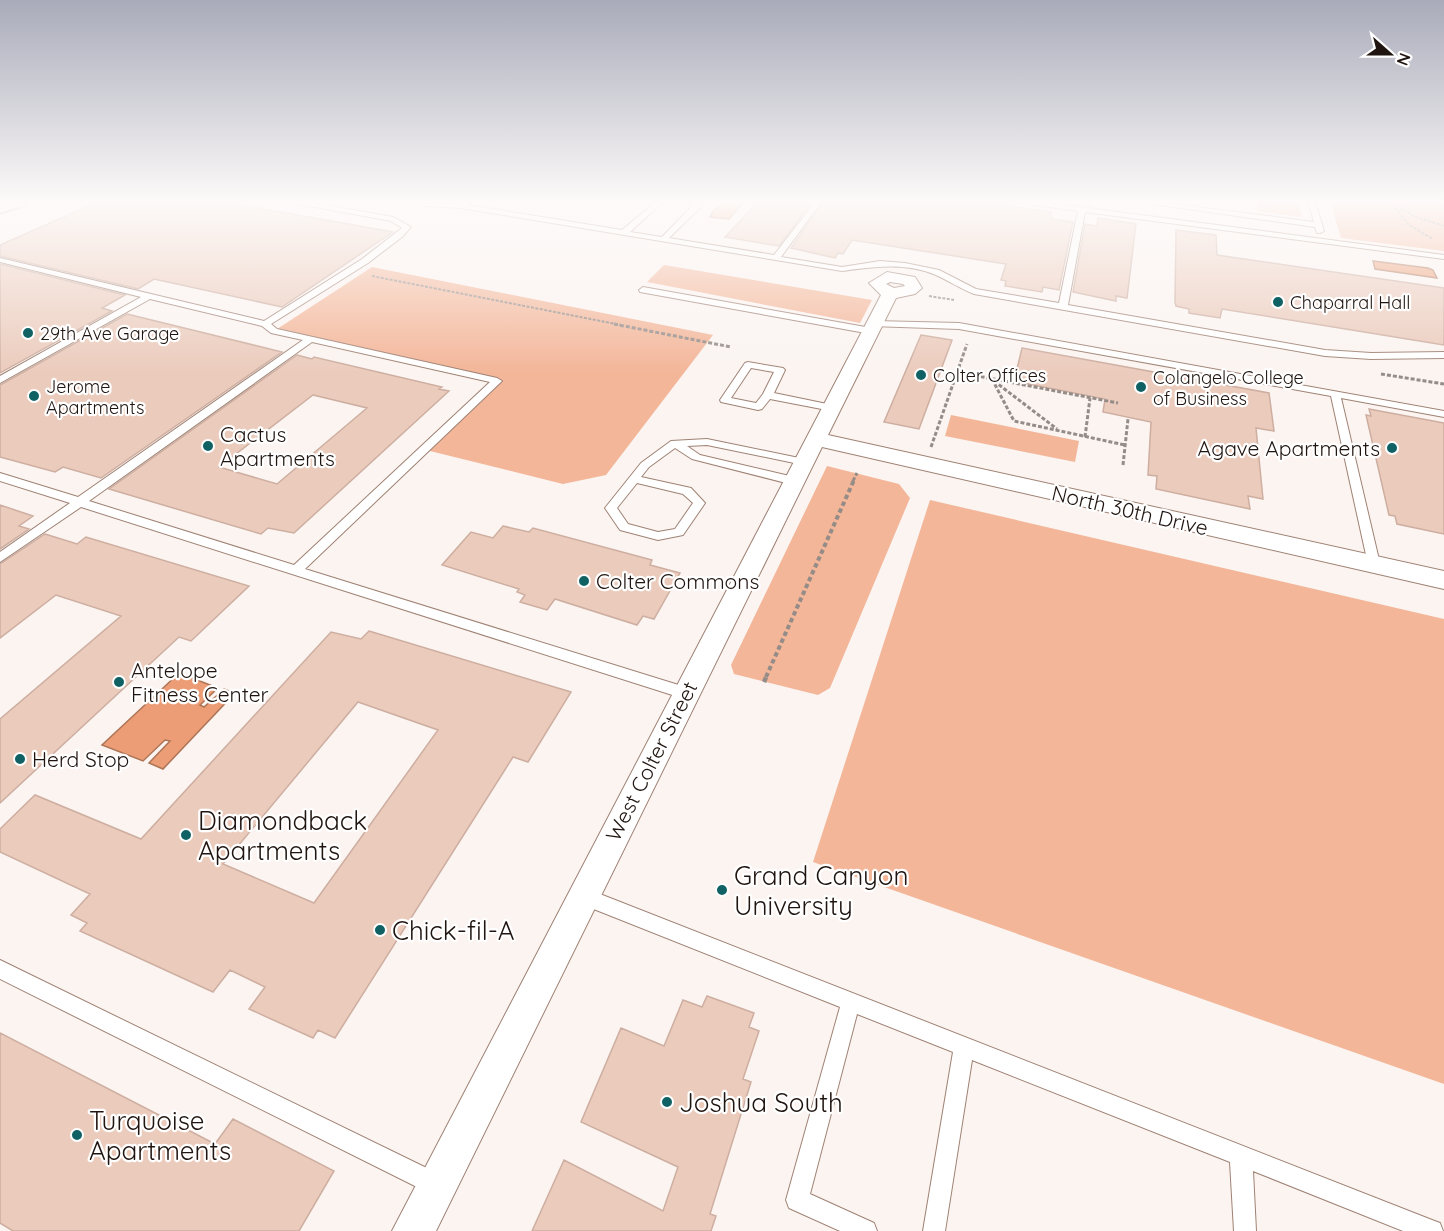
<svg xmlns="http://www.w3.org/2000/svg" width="1444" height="1231" font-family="Quicksand,sans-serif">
<rect width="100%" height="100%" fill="#fbf4f1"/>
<path fill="#f3b699" d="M1257,201H1298L1302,217L1258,211Z
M1330,201H1444V251L1341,238Z
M664,265L872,300L860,323L647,282Z
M372,267L713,335L606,475L563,484L426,450L496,381L274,331Z
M951,415L1079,441L1075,462L945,436Z
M827,466L899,484L910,498L830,688L818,695L734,674L731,665Z
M930,500L1444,619V1084L813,862Z"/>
<path fill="#ec9d75" stroke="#ae7456" stroke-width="1.5" d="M725,201L743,203L729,219L710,217L713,211Z
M1373,261L1428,268L1433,270L1437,278L1375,269Z
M179,673L218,688L200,705L204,707L224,689L235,693L163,769L149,763L170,741L165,740L143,761L102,745Z"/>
<path fill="#ebcbbc" stroke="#cdaea0" stroke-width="1.5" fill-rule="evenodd" d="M100,201H218L393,232L282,307L154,279L138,289L0,256V245Z
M759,201H813L779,246L725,237Z
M824,201H980L1050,212L1052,219L1073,222L1059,290L1043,287L1042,292L1005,286L1006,281L1001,280L1006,264L852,240L843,254L838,253L835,258L791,248Z
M1098,218L1136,224L1127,298L1116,296V301L1073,292L1085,224L1097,226Z
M1176,230L1216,235L1217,255L1444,288V345L1222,309L1220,318L1189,313V309L1176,306L1175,302Z
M0,264L125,295L102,308L112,311L0,373Z
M127,314L282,352L101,478L63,467L55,472L0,457V385Z
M921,335L952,340L919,429L884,422Z
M1022,348L1269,393L1274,431L1256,428L1263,499L1248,496L1250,509L1156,489L1157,476L1148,475L1151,422L1103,412L1105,399L1014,381Z
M297,355L312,359L314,357L442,387L439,389L449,391L294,533L268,528L261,534L109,489ZM313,395L367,408L277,484L219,467Z
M1369,409L1444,423V534L1397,524L1395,516L1389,515L1366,415L1371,416Z
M0,505L33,516L19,526L29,529L0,549Z
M503,526L529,532L533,528L652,560L650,565L680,573L654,619L643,616L637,625L555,599L547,610L520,602L525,595L517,592L519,589L442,565L471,532L493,538Z
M45,534L77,544L86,537L249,586L191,641L179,637L0,803V719L121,616L56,595L0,638V564Z
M369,631L571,692L528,762L513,757L335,1038L318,1030L313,1038L249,1009L265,987L230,970L213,992L80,931L87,923L71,915L90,894L0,852V829L35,795L141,839L331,632L361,639ZM358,702L438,730L314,903L223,864Z
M707,996L754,1013L749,1027L759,1031L743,1079L751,1082L710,1214L716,1216L711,1231H532L564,1160L663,1211L678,1167L581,1122L621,1028L664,1046L683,1000L702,1007Z
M0,1033L215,1144L233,1119L334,1171L299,1231H13L0,1223Z"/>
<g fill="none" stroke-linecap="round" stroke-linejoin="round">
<defs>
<path id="service" d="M290,201H303L393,217L411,227L402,237L368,263L271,324L277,329L497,378L502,381L305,569L685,687L690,689L692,693L690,697L685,699L81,507L0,562V552L70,503L0,481V473L78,497L303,340L271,333L262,326L150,299L0,383V376L141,297L0,262V258L264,321L362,259L402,228L391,221L293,203ZM312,342L490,382L294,565L89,501Z
M465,201H472L468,205L622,230L657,201H664L630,232L662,237L694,204L682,201H699L704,203L703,205L669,238L774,255L816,201H822L781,257L842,267L880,261L905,263L939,270L976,289L1059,303L1078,211L1020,203L1017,201H1034L1444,255V259L1085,212L1068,305L1325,350L1371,353L1444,352V358L1371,359L1325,356L974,294C961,289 949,281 936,275C905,262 873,267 842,271L461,208L426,206L422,204L426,202L460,204Z
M1132,201H1150L1314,222L1308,201H1315L1324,231L1320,233H1317L1315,227Z
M643,287L871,328L876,331L871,334L640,292L639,290Z
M874,321L959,323L1444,411V417L1341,398L1380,564L1374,568L1368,564L1331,396L959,329L871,326V322Z
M748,362L783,368L785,370L774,393L832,405L837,408L832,411L770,399L762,409L758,410L721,402L720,400L745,363ZM751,368L774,372L763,394L756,403L731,398Z
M707,439L804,459L810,462L804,465L707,445L687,446L700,455L798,478V484L794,485L692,459L675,448L649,467L641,477L691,488L705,503L703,506L683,535L658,540L620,530L605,508L641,463L671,441ZM637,483L683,494L693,503L675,529L658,532L628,524L617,508Z
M582,887L1432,1220L1440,1223L1443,1231H1403L1253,1171L1256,1231H1234L1230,1162L972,1060L945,1231H923L953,1052L857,1014L810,1194L874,1223L877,1231H840L789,1208L786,1200L840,1007L576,902L573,896L576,890Z
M0,960L443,1176L446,1184L443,1192L435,1195L427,1192L0,979Z"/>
<path id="minor" d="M887,272L915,277L922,288L915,294L896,298L828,435L1444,571V589L822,447L436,1231H392L881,295L869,283ZM890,282L903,284L905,286L894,288L886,284Z"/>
<path id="primary" d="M3,201H28L25,205L0,213V202Z"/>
</defs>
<use href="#service" stroke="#9f8274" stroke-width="2"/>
<use href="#minor" stroke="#9f8274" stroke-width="2"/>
<use href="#primary" stroke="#9f8274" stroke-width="3"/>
<path stroke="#958c88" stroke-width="2" stroke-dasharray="3 1.5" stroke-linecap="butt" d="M985,201L1005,204
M1390,201L1409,225L1433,239
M1396,205L1413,216L1444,226
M372,276L621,325
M929,296L954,300"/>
<path stroke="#958c88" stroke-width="3" stroke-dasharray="4 2" stroke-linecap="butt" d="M614,324L731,347
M957,372L1118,403
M1381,374L1444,384
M992,379L1014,421L1125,445
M994,381L1057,429
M1085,437L1090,398
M931,447L967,344
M1123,465L1128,419
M853,481L857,473"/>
<path stroke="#958c88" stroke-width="4" stroke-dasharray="4.5 3" stroke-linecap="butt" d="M766,677L854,480"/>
<path stroke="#958c88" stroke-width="4.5" stroke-dasharray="5 4" stroke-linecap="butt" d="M764,682L767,675"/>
<use href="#service" fill="#fff" fill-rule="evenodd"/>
<use href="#minor" fill="#fff" fill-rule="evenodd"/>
<use href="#primary" fill="#fff" fill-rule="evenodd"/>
</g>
<linearGradient id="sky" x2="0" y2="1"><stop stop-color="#a9abba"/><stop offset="0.54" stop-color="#fdfaf9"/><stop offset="1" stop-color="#fdfaf9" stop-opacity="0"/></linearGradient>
<rect width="1444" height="373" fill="url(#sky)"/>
<g fill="#106163" stroke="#fff" stroke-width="2">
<circle cx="1278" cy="302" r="6"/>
<circle cx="28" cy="333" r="6"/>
<circle cx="921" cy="375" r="6"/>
<circle cx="1141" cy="387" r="6"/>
<circle cx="34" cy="396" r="6"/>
<circle cx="208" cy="446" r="6"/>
<circle cx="1392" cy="448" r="6"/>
<circle cx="584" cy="581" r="6"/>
<circle cx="119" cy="682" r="6"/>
<circle cx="20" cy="759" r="6"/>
<circle cx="186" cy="835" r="6"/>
<circle cx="722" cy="890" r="6"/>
<circle cx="380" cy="930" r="6"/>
<circle cx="667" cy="1102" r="6"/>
<circle cx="77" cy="1135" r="6"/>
</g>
<g text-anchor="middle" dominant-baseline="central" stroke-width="4.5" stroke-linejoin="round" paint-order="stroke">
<g font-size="18" fill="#1f140f" stroke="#fff" text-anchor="start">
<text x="1290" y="302">Chaparral Hall</text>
<text x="40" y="333">29th Ave Garage</text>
<text x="933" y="375">Colter Offices</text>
<text x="1153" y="377">Colangelo College<tspan x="1153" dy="21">of Business</tspan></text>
<text x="46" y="386">Jerome<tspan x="46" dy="21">Apartments</tspan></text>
</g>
<g font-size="21" fill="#1f140f" stroke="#fff" text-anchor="start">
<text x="220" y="434">Cactus<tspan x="220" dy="24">Apartments</tspan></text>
<text x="1380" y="448" text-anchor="end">Agave Apartments</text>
<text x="596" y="581">Colter Commons</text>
<text x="131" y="670">Antelope<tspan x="131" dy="24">Fitness Center</tspan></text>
<text x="32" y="759">Herd Stop</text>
</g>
<g font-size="21" fill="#1f140f" stroke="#fff">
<text transform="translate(1130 510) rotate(13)">North 30th Drive</text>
<text transform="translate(651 761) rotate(-63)">West Colter Street</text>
</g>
<g font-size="26" fill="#1f140f" stroke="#fff" text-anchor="start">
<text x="198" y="820">Diamondback<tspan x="198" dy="30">Apartments</tspan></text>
<text x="734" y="875">Grand Canyon<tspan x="734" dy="30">University</tspan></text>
<text x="392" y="930">Chick-fil-A</text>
<text x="679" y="1102">Joshua South</text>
<text x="89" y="1120">Turquoise<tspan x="89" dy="30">Apartments</tspan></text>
</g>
</g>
<g transform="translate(1390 54) rotate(111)" stroke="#ffffff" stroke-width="4.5" paint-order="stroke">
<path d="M0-4.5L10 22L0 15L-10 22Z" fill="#1f140f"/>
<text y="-9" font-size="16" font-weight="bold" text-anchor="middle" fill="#1f140f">N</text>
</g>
</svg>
